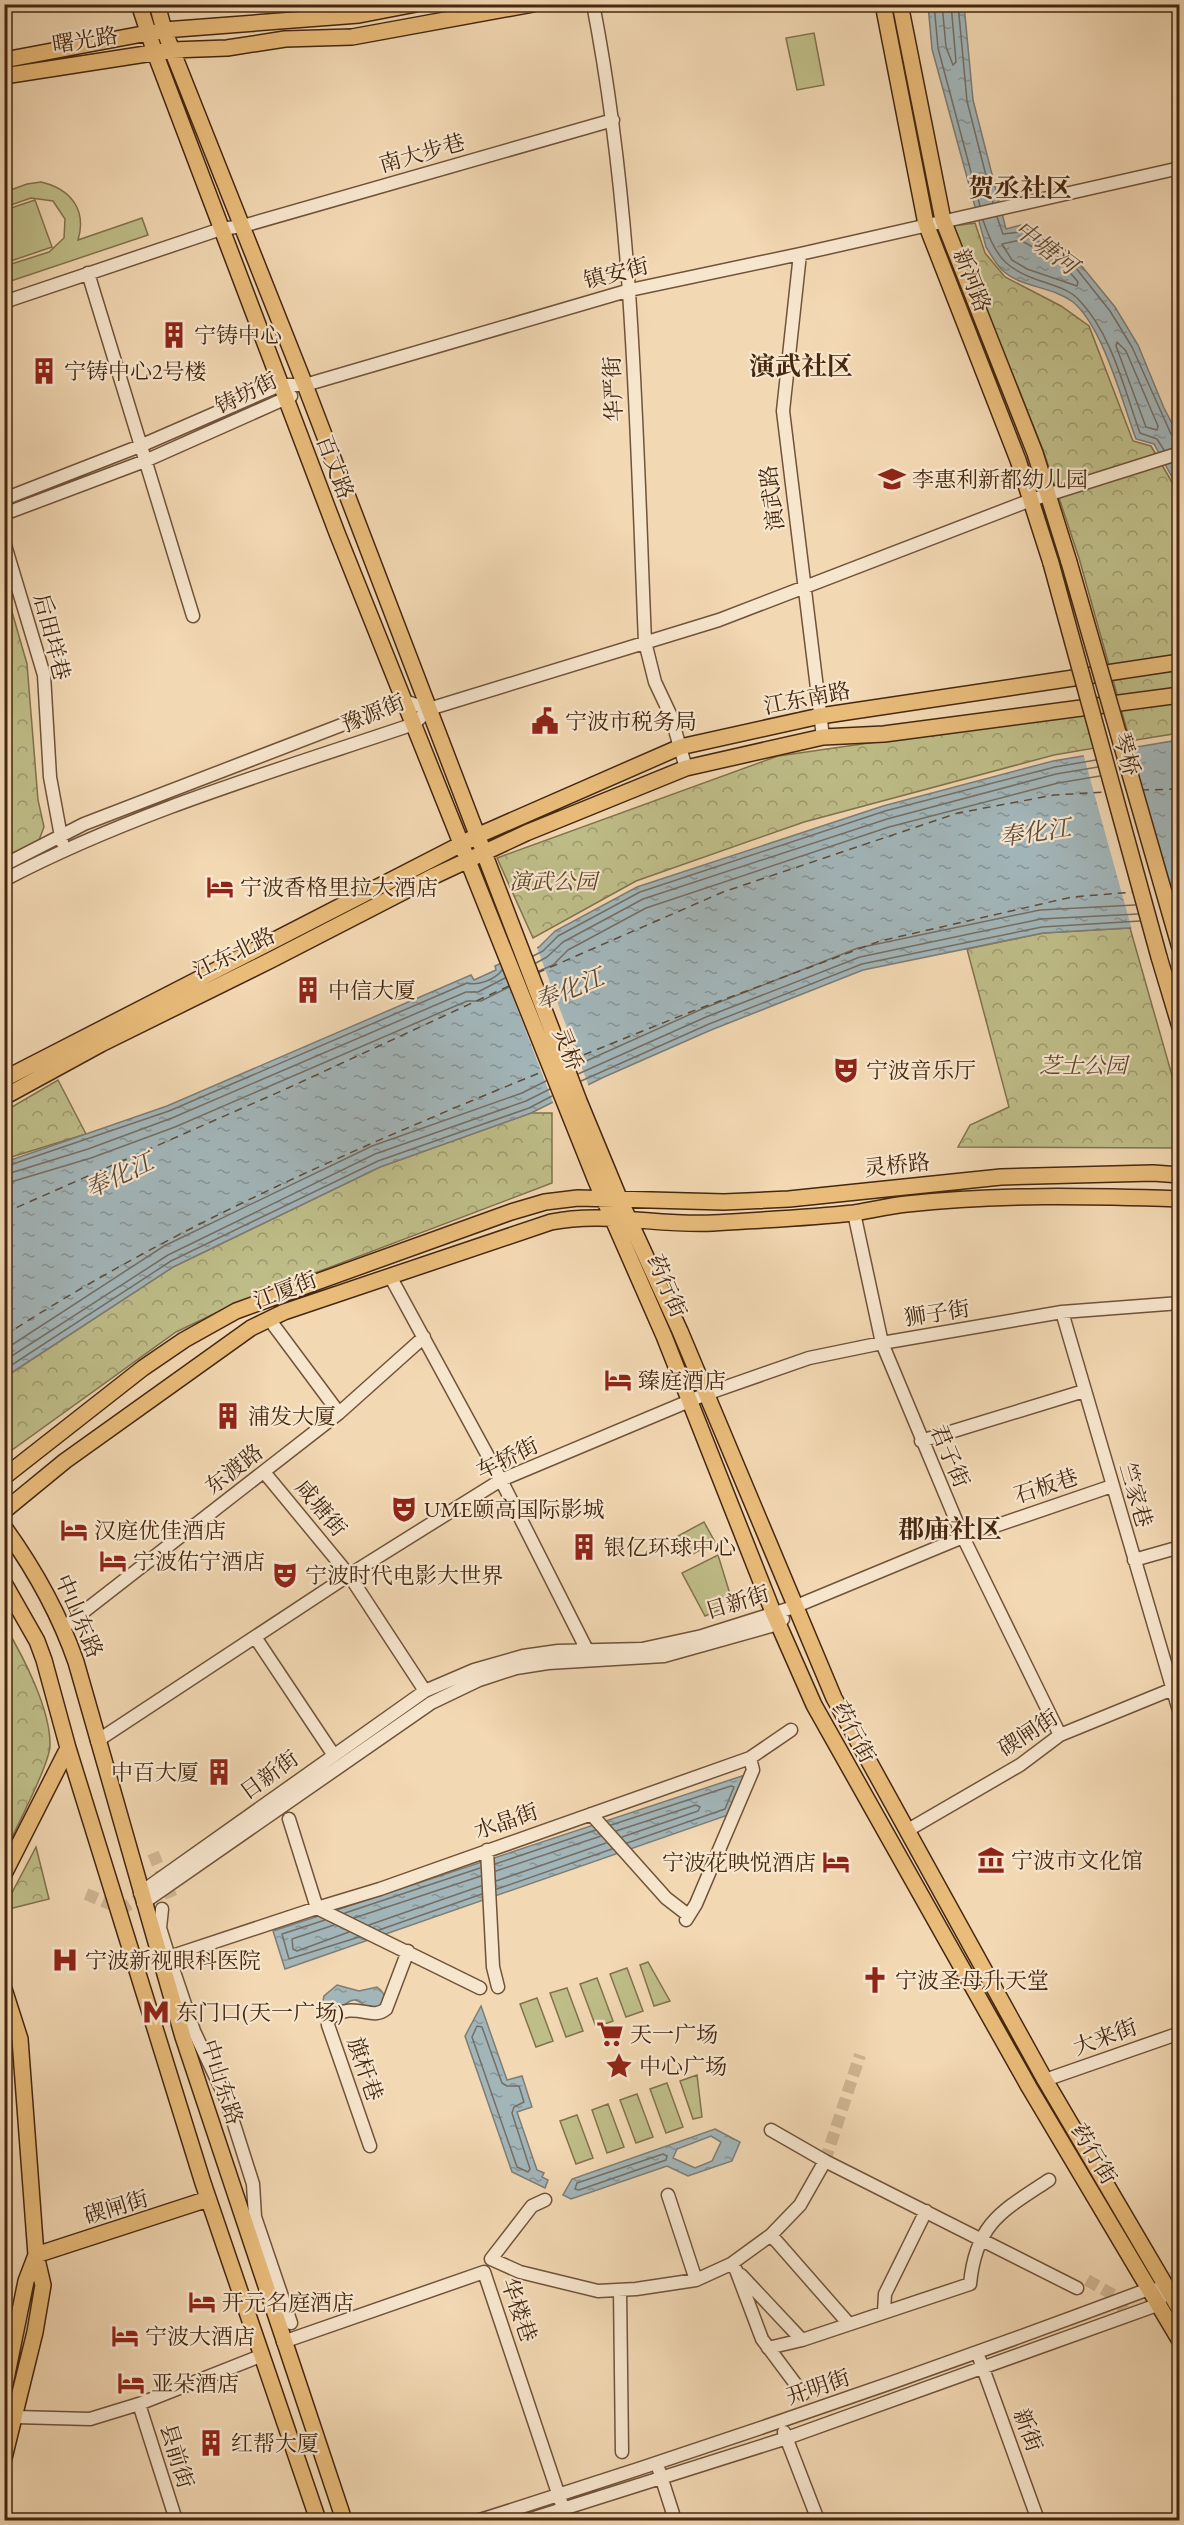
<svg xmlns="http://www.w3.org/2000/svg" width="1184" height="2525" font-family="'EB Garamond','Noto Serif SC',serif">
<defs>
<pattern id="forest-crowns" width="20" height="18" patternUnits="userSpaceOnUse" patternTransform="scale(1.5)"><rect width="20" height="18" fill="#bfbe89"/><path d="M2 6a3 3 0 1 1 6 0M12 15a3 3 0 1 1 6 0" fill="none" stroke="#9d9a6f"/></pattern>
<pattern id="water-ripples" width="26" height="14" patternUnits="userSpaceOnUse" patternTransform="scale(1.5)"><rect width="26" height="14" fill="#a2b6ba"/><path d="M2 4q2-2 4 0t4 0M15 11q2-2 4 0t4 0" fill="none" stroke="#869496"/></pattern>
</defs>
<rect width="100%" height="100%" fill="#f2d8b3"/>
<filter id="stains"><feTurbulence type="fractalNoise" baseFrequency=".00333" numOctaves="4"/><feColorMatrix values="0 0 0 0 .2 0 0 0 0 .09 0 0 0 0 .02 0 0 0 .5 -.17"/></filter>
<radialGradient id="worn" r=".72"><stop offset=".6" stop-color="#630" stop-opacity="0"/><stop offset="1" stop-color="#630" stop-opacity=".3"/></radialGradient>
<path fill="#bfbe89" stroke="#82724c" stroke-width="1.5" d="M814,33L824,85L797,90L786,38Z
M41,182C71,189 87,210 78,240L142,218L148,235L5,283V266L49,252L64,238L65,219L53,201L31,198L5,207V192L27,184Z
M35,200L52,247L5,263V210Z
M704,1522L715,1542L689,1556L678,1536Z
M718,1555L730,1594L717,1600L719,1610L705,1616L682,1573Z
M648,1962L670,2001L654,2006L640,1965Z
M627,1968L643,2011L626,2017L610,1974Z
M597,1978L613,2021L596,2027L580,1984Z
M567,1988L583,2031L566,2037L550,1993Z
M537,1998L553,2041L536,2047L520,2004Z
M697,2075L702,2117L693,2119L680,2081Z
M667,2083L683,2127L666,2133L650,2089Z
M637,2094L653,2137L636,2143L620,2100Z
M608,2104L624,2147L607,2153L592,2110Z
M577,2115L593,2158L576,2164L560,2121Z"/>
<path fill="url(#forest-crowns)" stroke="#82724c" stroke-width="1.5" d="M975,223L985,253L1005,277L1061,306L1089,326L1133,441L1151,446L1180,496L1179,733L1130,741L1079,558L1043,450L953,226Z
M4,584L27,664L38,800L44,827L39,840L4,859Z
M1087,712L1095,748L1054,755L804,822L636,881L533,938L497,858L778,756Z
M1130,928L1179,1100L1173,1148L958,1147L970,1125L1009,1107L967,949L1043,933Z
M58,1080L86,1134L5,1159V1111Z
M531,1113H552V1183L241,1301L176,1332L5,1455V1377L173,1267L380,1167Z
M5,1626C23,1656 51,1710 50,1746C49,1766 14,1831 5,1853Z
M36,1847L49,1899L5,1910V1906Z"/>
<path fill="url(#water-ripples)" stroke="#7d7d76" stroke-width="1.5" fill-rule="evenodd" d="M928,5H964L973,100L1006,229L1021,225L1071,253L1115,307L1138,345L1164,408L1179,437V490L1154,444L1136,439C1122,401 1103,327 1073,302C1052,286 1021,288 1002,270C996,264 991,255 986,247L932,49Z
M1179,740V925L1043,933L863,970L711,1030L604,1077L531,1113L380,1167L173,1267L5,1377V1162L167,1106L471,975L474,980L496,970L495,966L539,947L555,931L637,887L883,806L1053,761Z
M748,1774L731,1814L285,1969L273,1931Z
M337,1985L359,1991L377,1987C385,1993 386,1997 382,2006L369,2009C347,1990 353,2006 332,2010L323,2001L324,1996Z
M481,2006L507,2080L522,2076L532,2107L517,2112L537,2170L544,2173L542,2177L548,2180L545,2188L512,2172L465,2036Z
M715,2129L740,2142L732,2161L688,2176L667,2166L571,2199L563,2195L572,2179ZM711,2136L721,2142L712,2161L695,2168L673,2158L677,2149Z"/>
<path fill="#f2d8b3" d="M1131,745L1180,918V928L1132,930L1083,753Z
M536,945L589,1087L554,1105L499,961Z"/>
<g fill="none" stroke-linecap="round" stroke-linejoin="round">
<path stroke="#746e65" stroke-width="1.5" d="M934,4L938,48L980,206
M942,4L946,47L953,65L956,62L951,4
M958,4L967,101L993,203
M997,217L1003,234L1021,232L1068,258L1110,311L1132,347L1171,434L1180,438
M983,220C996,260 1008,271 1047,283C1059,287 1071,291 1079,300C1112,334 1124,389 1140,433L1157,439L1164,450
M1020,240L1062,263L1078,282L1077,286L1027,269L1012,260L1002,244Z
M1117,342L1126,351L1158,426L1157,430L1146,427L1116,346Z
M533,956L543,951L558,936L640,892L885,811L1055,767L1096,760
M536,963L547,957L563,942L643,899L887,819L1056,774L1098,767
M539,971L553,965L568,950L646,908L889,827L1058,783L1100,776
M575,1066L702,1009L858,948L1040,910L1135,905
M578,1074L706,1017L860,957L1041,919L1138,914
M581,1081L709,1024L862,964L1042,927L1140,921
M4,1167L169,1111L467,983C477,986 495,980 502,970
M4,1175L88,1149L172,1118L466,992H478L505,978
M4,1184L91,1158L175,1127L467,1001H481L509,987
M4,1350L164,1246L372,1146L522,1093L546,1081
M4,1361L168,1255L375,1154L526,1101L550,1089
M4,1370L171,1261L378,1161L529,1108L552,1096
M611,1825L731,1786L734,1787L725,1809L627,1843
M616,1831L696,1805L700,1807L698,1811L622,1837
M495,1864L596,1830
M496,1871L601,1836
M496,1881L606,1843
M497,1889L612,1849
M345,1913L480,1868
M354,1918L481,1876
M325,1920L282,1934L289,1959L359,1937
M334,1925L292,1939L293,1949L297,1951L349,1932
M369,1925L481,1886
M379,1930L482,1894
M477,2026L482,2027L502,2083L507,2086H519L524,2102L514,2107L512,2113L530,2169L528,2172L517,2167L472,2037Z
M663,2154L667,2156L666,2160L579,2190L575,2189L577,2183Z"/>
<path stroke="#5c4b3a" stroke-width="1.5" stroke-dasharray="8 6" stroke-linecap="butt" d="M1141,790L1180,789
M1170,889L1180,888
M537,973L723,892L958,813L1054,795L1107,792
M571,1060L685,1014L880,941L1072,897L1135,892
M4,1213L288,1088L511,985
M4,1336C173,1226 358,1147 544,1071"/>
<path stroke="#cfb592" stroke-width="12" stroke-dasharray="12 6" stroke-linecap="butt" d="M153,1853L173,1901
M86,1894L122,1909L149,1892
M825,2161L860,2055
M1087,2280L1117,2297L1130,2322
M1155,2284L1180,2275"/>
<defs>
<path id="minor" d="M593,4C634,214 636,429 645,642L655,682L671,716L686,768
M800,254L783,411L823,737
M88,273L193,616
M4,302L221,229L243,226L613,120
M4,499L140,446L280,385H305L630,290L800,254L1180,168
M4,514L145,461L291,396
M4,542L44,675L50,777L62,842
M4,865L84,824L404,701L429,709
M4,880C134,812 275,771 414,724L429,709L719,620L1031,500L1180,453
M854,1213L882,1343L963,1537L1060,1735
M390,1276L501,1480L587,1650
M1062,1312L1180,1714
M269,1319L339,1413
M921,1441L1084,1391
M264,1472L349,1575L425,1691
M1134,1560L1180,1547
M64,1627L339,1413L424,1337
M255,1637L333,1754
M97,1741L349,1575L501,1480L706,1394L809,1358L882,1343L1062,1312L1180,1303
M591,1814L666,1898L688,1915
M289,1819L317,1908L380,1889L750,1758L791,1730
M908,1830L1020,1765L1060,1735L1180,1686
M487,1850L493,1967L498,1987
M140,1893L425,1691L474,1670L523,1656L558,1651L642,1649L702,1636L794,1607L963,1537L1112,1486
M143,1903L431,1703L479,1680L516,1668L548,1663L664,1656L778,1624L783,1619
M162,1909L160,1928L169,1957L194,2031L226,2099L253,2184L255,2217L291,2323
M686,1920L696,1904L753,1770L750,1758
M169,1957L317,1908L480,1988
M1045,2080L1180,2033
M771,2130L825,2161L1077,2288
M370,2146L328,2025L329,2019C356,1999 370,2022 386,2009L408,1951
M668,2195L696,2280
M545,2200L532,2206L491,2259L520,2272L598,2291L636,2289L696,2280L731,2264L771,2235L800,2205L825,2161
M771,2235L849,2324
M731,2264L736,2270L762,2339L803,2394
M741,2275L802,2340L768,2348
M620,2290L622,2452
M884,2312L885,2294L926,2211
M802,2340L970,2284C976,2223 1002,2211 1049,2180
M283,2342L484,2272L567,2520
M980,2360L1038,2520
M139,2404L176,2520
M16,2417L90,2419L139,2404L263,2355
M784,2432L818,2520
M659,2470L675,2520
M480,2520C705,2449 928,2372 1149,2289L1167,2290L1180,2285
M528,2520L787,2438L1157,2305L1161,2298"/>
<path id="major" d="M139,4L155,53L337,533L596,1181L664,1336L773,1612L814,1705L1029,2087L1180,2341
M157,4L164,30L305,385L579,1101L620,1200L680,1331L834,1698L1045,2080L1180,2310
M883,4L926,224L1018,460L1051,563
M900,4L943,220L1035,453L1069,562
M4,60L164,30L359,15L416,4
M4,76L172,50L227,48L285,39L352,37L533,4
M1159,957L1180,1027
M4,1079L479,835L680,747L820,716L1180,662
M4,1097L101,1044L271,960L434,876L526,833L686,768L823,737L884,734L1180,695
M4,1477L143,1368L184,1340L236,1311L511,1212L545,1202L578,1198L724,1202L789,1199L1001,1177L1153,1173L1180,1175
M4,1511L65,1461L251,1328L284,1312L551,1222C604,1211 659,1226 713,1223C760,1220 807,1218 854,1213C872,1210 889,1206 907,1204C998,1194 1089,1196 1180,1199
M4,1527C35,1570 59,1613 76,1662L183,2037L344,2520
M4,1583L37,1641L44,1660L68,1748L203,2183L318,2520
M4,1874L68,1748
M4,1989L20,2039L36,2255L26,2281L4,2389
M4,2458L35,2332L43,2285L36,2255L208,2199"/>
</defs>
<use href="#minor" stroke="#705339" stroke-width="15"/>
<use href="#major" stroke="#452710" stroke-width="18"/>
<use href="#minor" stroke="#f7e6ce" stroke-width="12"/>
<use href="#major" stroke="#e9bc7a" stroke-width="15"/>
<defs>
<path id="major-bridge" d="M1069,562L1180,948
M1051,563L1159,957"/>
</defs>
<use href="#major-bridge" stroke="#452710" stroke-width="18" stroke-linecap="butt"/>
<use href="#major-bridge" stroke="#e9bc7a" stroke-width="15"/>
</g>
<defs>
<symbol id="building-bare" viewBox="-9 -9 18 18"><path d="M-4-6H4V6H1V3H-1V6H-4ZM-2.5-4.3h1.7v1.8h-1.7ZM.8-4.3h1.7v1.8H.8ZM-2.5-1h1.7V.8h-1.7ZM.8-1h1.7V.8H.8Z" fill="#8f2418" stroke="#f7e6ce" stroke-width="2.5" paint-order="stroke"/></symbol>
<symbol id="school-bare" viewBox="-9 -9 18 18"><path d="M0-5L7-2L0 1L-7-2ZM-4 1L0 2.5L4 1V4Q0 6-4 4Z" fill="#8f2418" stroke="#f7e6ce" stroke-width="2.5" paint-order="stroke"/></symbol>
<symbol id="civic-bare" viewBox="-9 -9 18 18"><path d="M-.6-6.5H3V-4.5H.6V-3L4-1V1h2V6H-6V1h2V-1L-.6-3ZM-1.2 2.5V6h2.4V2.5Z" fill="#8f2418" stroke="#f7e6ce" stroke-width="2.5" paint-order="stroke"/></symbol>
<symbol id="hotel-bare" viewBox="-9 -9 18 18"><path d="M-6-4.5h1.5V1H6V5H4.5V3h-9V5H-6ZM-4 0a1.8 1.8 0 1 1 3.6 0ZM.5 0V-2.5h3Q6-2.5 6 0Z" fill="#8f2418" stroke="#f7e6ce" stroke-width="2.5" paint-order="stroke"/></symbol>
<symbol id="theatre-bare" viewBox="-9 -9 18 18"><path d="M-5-5.5Q0-4 5-5.5V0Q5 5 0 6Q-5 5-5 0ZM-3.3-2.5H-1v1.5H-3.3ZM1-2.5H3.3v1.5H1ZM-2.8 1Q0 5.5 2.8 1Z" fill="#8f2418" stroke="#f7e6ce" stroke-width="2.5" paint-order="stroke"/></symbol>
<symbol id="museum-bare" viewBox="-9 -9 18 18"><path d="M0-6L6-3V-2H-6V-3ZM-5-1h2V3h-2ZM-1-1h2V3h-2ZM3-1h2V3H3ZM-6 4H6V6H-6Z" fill="#8f2418" stroke="#f7e6ce" stroke-width="2.5" paint-order="stroke"/></symbol>
<symbol id="hospital-bare" viewBox="-9 -9 18 18"><path d="M-5-5h3v3.5h4V-5h3V5h-3V1.5h-4V5h-3Z" fill="#8f2418" stroke="#f7e6ce" stroke-width="2.5" paint-order="stroke"/></symbol>
<symbol id="church-bare" viewBox="-9 -9 18 18"><path d="M-1.2-6h2.4v3.5h3.3v2.4h-3.3V6h-2.4V-.1h-3.3v-2.4h3.3Z" fill="#8f2418" stroke="#f7e6ce" stroke-width="2.5" paint-order="stroke"/></symbol>
<symbol id="metro-bare" viewBox="-9 -9 18 18"><path d="M-5.5 5V-5H-3L0 0L3-5H5.5V5H3V-.5L0 4L-3-.5V5Z" fill="#8f2418" stroke="#f7e6ce" stroke-width="2.5" paint-order="stroke"/></symbol>
<symbol id="supermarket-bare" viewBox="-9 -9 18 18"><path d="M-6-5.5h2.5l.6 2H6L4.5 2H-2.5L-4.4-4H-6ZM-1.5 3.2a1.3 1.3 0 1 0 .1 0ZM3 3.2a1.3 1.3 0 1 0 .1 0Z" fill="#8f2418" stroke="#f7e6ce" stroke-width="2.5" paint-order="stroke"/></symbol>
<symbol id="sight-bare" viewBox="-9 -9 18 18"><path d="M0-6L1.8-2.2L6-1.7L2.9 1.2L3.7 5.4L0 3.3L-3.7 5.4L-2.9 1.2L-6-1.7L-1.8-2.2Z" fill="#8f2418" stroke="#f7e6ce" stroke-width="2.5" paint-order="stroke"/></symbol>
</defs>
<g fill-rule="evenodd">
<use href="#building-bare" x="155" y="316" width="38" height="38"/>
<use href="#building-bare" x="25" y="352" width="38" height="38"/>
<use href="#school-bare" x="873" y="460" width="38" height="38"/>
<use href="#civic-bare" x="526" y="702" width="38" height="38"/>
<use href="#hotel-bare" x="201" y="868" width="38" height="38"/>
<use href="#building-bare" x="289" y="971" width="38" height="38"/>
<use href="#theatre-bare" x="827" y="1051" width="38" height="38"/>
<use href="#hotel-bare" x="599" y="1361" width="38" height="38"/>
<use href="#building-bare" x="209" y="1397" width="38" height="38"/>
<use href="#theatre-bare" x="385" y="1490" width="38" height="38"/>
<use href="#hotel-bare" x="55" y="1511" width="38" height="38"/>
<use href="#building-bare" x="565" y="1528" width="38" height="38"/>
<use href="#hotel-bare" x="94" y="1542" width="38" height="38"/>
<use href="#theatre-bare" x="266" y="1556" width="38" height="38"/>
<use href="#building-bare" x="200" y="1753" width="38" height="38"/>
<use href="#museum-bare" x="972" y="1841" width="38" height="38"/>
<use href="#hotel-bare" x="817" y="1843" width="38" height="38"/>
<use href="#hospital-bare" x="46" y="1941" width="38" height="38"/>
<use href="#church-bare" x="856" y="1961" width="38" height="38"/>
<use href="#metro-bare" x="137" y="1993" width="38" height="38"/>
<use href="#supermarket-bare" x="591" y="2015" width="38" height="38"/>
<use href="#sight-bare" x="600" y="2047" width="38" height="38"/>
<use href="#hotel-bare" x="183" y="2283" width="38" height="38"/>
<use href="#hotel-bare" x="106" y="2317" width="38" height="38"/>
<use href="#hotel-bare" x="112" y="2364" width="38" height="38"/>
<use href="#building-bare" x="192" y="2424" width="38" height="38"/>
</g>
<g text-anchor="middle" dominant-baseline="central" stroke-width="4.5" stroke-linejoin="round" paint-order="stroke">
<g font-size="22" fill="#452710" stroke="#f7e6ce">
<text transform="translate(85 40) rotate(-9)">曙光路</text>
<text transform="translate(422 153) rotate(-16)">南大步巷</text>
<text transform="translate(616 273) rotate(-14)">镇安街</text>
<text transform="translate(972 280) rotate(69)">新河路</text>
<text transform="translate(613 389) rotate(-92)">华严街</text>
<text transform="translate(246 393) rotate(-26)">铸坊街</text>
<text transform="translate(335 467) rotate(69)">百丈路</text>
<text transform="translate(772 498) rotate(-97)">演武路</text>
<text transform="translate(52 637) rotate(76)">后田垟巷</text>
<text transform="translate(807 698) rotate(-11)">江东南路</text>
<text transform="translate(373 713) rotate(-22)">豫源街</text>
<text transform="translate(1127 754) rotate(75)">琴桥</text>
<text transform="translate(234 953) rotate(-26)">江东北路</text>
<text transform="translate(568 1049) rotate(68)">灵桥</text>
<text transform="translate(897 1165) rotate(-6)">灵桥路</text>
<text transform="translate(667 1286) rotate(67)">药行街</text>
<text transform="translate(285 1290) rotate(-21)">江厦街</text>
<text transform="translate(937 1313) rotate(-9)">狮子街</text>
<text transform="translate(950 1456) rotate(67)">君子街</text>
<text transform="translate(507 1458) rotate(-26)">车轿街</text>
<text transform="translate(234 1469) rotate(-38)">东渡路</text>
<text transform="translate(1046 1486) rotate(-18)">石板巷</text>
<text transform="translate(1136 1495) rotate(74)">竺家巷</text>
<text transform="translate(321 1508) rotate(50)">咸塘街</text>
<text transform="translate(737 1602) rotate(-17)">日新街</text>
<text transform="translate(79 1616) rotate(67)">中山东路</text>
<text transform="translate(854 1732) rotate(62)">药行街</text>
<text transform="translate(1028 1733) rotate(-33)">碶闸街</text>
<text transform="translate(269 1775) rotate(-36)">日新街</text>
<text transform="translate(506 1821) rotate(-19)">水晶街</text>
<text transform="translate(1105 2037) rotate(-20)">大来街</text>
<text transform="translate(365 2069) rotate(71)">旗杆巷</text>
<text transform="translate(222 2082) rotate(72)">中山东路</text>
<text transform="translate(1094 2154) rotate(59)">药行街</text>
<text transform="translate(116 2207) rotate(-17)">碶闸街</text>
<text transform="translate(519 2310) rotate(71)">华楼巷</text>
<text transform="translate(818 2387) rotate(-19)">开明街</text>
<text transform="translate(1028 2430) rotate(70)">新街</text>
<text transform="translate(177 2456) rotate(73)">县前街</text>
</g>
<g font-size="22" fill="#452710" stroke="#f7e6ce" text-anchor="start">
<text x="194" y="335">宁铸中心</text>
<text x="64" y="371">宁铸中心2号楼</text>
<text x="912" y="479">李惠利新都幼儿园</text>
<text x="565" y="721">宁波市税务局</text>
<text x="240" y="887">宁波香格里拉大酒店</text>
<text x="328" y="990">中信大厦</text>
<text x="866" y="1070">宁波音乐厅</text>
<text x="638" y="1380">臻庭酒店</text>
<text x="248" y="1416">浦发大厦</text>
<text x="424" y="1509">UME颐高国际影城</text>
<text x="94" y="1530">汉庭优佳酒店</text>
<text x="604" y="1547">银亿环球中心</text>
<text x="133" y="1561">宁波佑宁酒店</text>
<text x="305" y="1575">宁波时代电影大世界</text>
<text x="199" y="1772" text-anchor="end">中百大厦</text>
<text x="1011" y="1860">宁波市文化馆</text>
<text x="816" y="1862" text-anchor="end">宁波花映悦酒店</text>
<text x="85" y="1960">宁波新视眼科医院</text>
<text x="895" y="1980">宁波圣母升天堂</text>
<text x="176" y="2012">东门口(天一广场)</text>
<text x="630" y="2034">天一广场</text>
<text x="639" y="2066">中心广场</text>
<text x="222" y="2302">开元名庭酒店</text>
<text x="145" y="2336">宁波大酒店</text>
<text x="151" y="2383">亚朵酒店</text>
<text x="231" y="2443">红帮大厦</text>
</g>
<g font-size="22" font-style="italic" fill="#5d4528" stroke="#f7e6ce">
<text x="553" y="881">演武公园</text>
<text x="1083" y="1065">芝士公园</text>
</g>
<g font-size="24" font-style="italic" fill="#5c4b3a" stroke="#f7e6ce">
<text transform="translate(1046 247) rotate(37)">中塘河</text>
<text transform="translate(1035 832) rotate(-8)">奉化江</text>
<text transform="translate(569 989) rotate(-22)">奉化江</text>
<text transform="translate(119 1175) rotate(-25)">奉化江</text>
</g>
<g font-size="26" font-weight="bold" fill="#452710" stroke="#f7e6ce">
<text x="1020" y="188">贺丞社区</text>
<text x="801" y="366">演武社区</text>
<text x="950" y="1529">郡庙社区</text>
</g>
</g>
<rect width="1184" height="2525" fill="none" stroke="#f2d8b3" stroke-width="24"/>
<rect x="6" y="6" width="1172" height="2513" fill="none" stroke="#452710" stroke-width="3"/>
<rect x="12" y="12" width="1160" height="2501" fill="none" stroke="#452710" stroke-width="1.5"/>
<rect width="100%" height="100%" filter="url(#stains)"/>
<rect width="100%" height="100%" fill="url(#worn)"/>
</svg>
